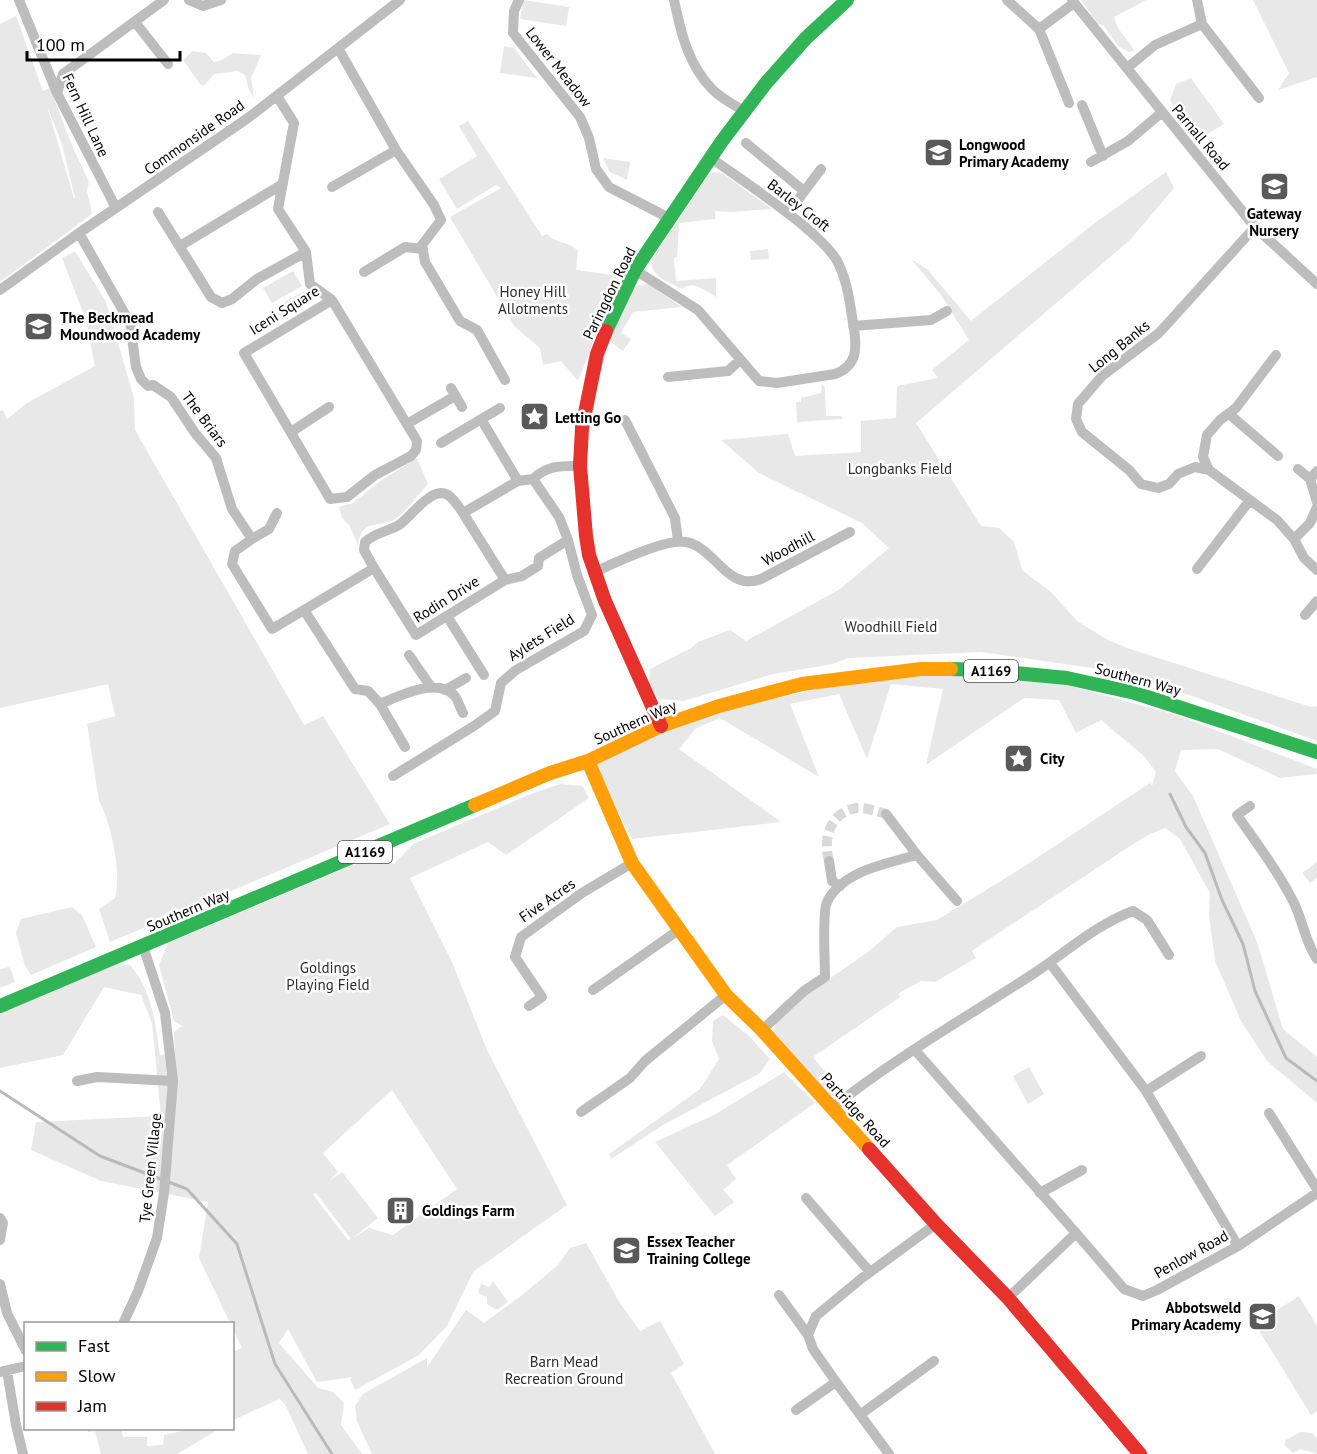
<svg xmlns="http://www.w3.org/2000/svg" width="1317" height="1454" font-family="'PT Sans',sans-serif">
<rect width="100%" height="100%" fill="#fff"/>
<path fill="#e8e8e8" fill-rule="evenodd" d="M523,0L569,7L566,26L520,19Z
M1081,0H1146L1114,17L1118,28L1135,51L1129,52L1118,46L1104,26L1098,24Z
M1253,0H1317V77L1278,90L1289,73Z
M16,16L43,91L50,88L73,148L89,182L87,191L92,214L0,282V24ZM47,106L62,144L75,198H74Z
M504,46L514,48L537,78L500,73Z
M193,51L206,53L214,62L222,60L233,53L261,55L251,78L254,98L249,90L245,75L238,71L214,74L204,86L200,84L183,60Z
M1191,78L1224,124L1204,136L1172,104L1170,100L1176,84Z
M468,121L542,236L547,234C556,244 569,241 578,251L576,270L620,276L578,381L561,361L543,365L540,348L515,327L450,217L501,188L496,185L457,209L439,179L477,156L459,126Z
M603,158L630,162L627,180L610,172Z
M714,172L722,173L772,209L732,212L715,211V219L679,223L677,257L674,258L676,281L716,278V297C705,291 694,280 682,289C670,282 648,276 652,259L708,175Z
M1166,172L1174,188L1130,240L916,423L981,526L999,528L1014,542L1022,570L1051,592L1077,621L1108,640L1127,648L1311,707L1317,706V741L1195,697L1137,679L1092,668L981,652L848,658L833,664L773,674L684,701L658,699L649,683L650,669L691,648L698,642L730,630L746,641L840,589L889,548L862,523L759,473L721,440L788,434L795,456L861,452V421L896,418L897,386L938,378L932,370L969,340L941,295L911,259L928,270L971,321L1095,223Z
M768,249L769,259L751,260L750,251Z
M75,251L106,302L134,398L135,430L304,725L323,716L390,824L110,942L99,909L115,898C122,874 111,822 99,801L87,724L115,716L108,684L0,708V411L3,410L7,419L27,403L95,366L86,320L62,258Z
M293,271L302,286L272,303L263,288Z
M648,284L682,307L633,312L621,333L631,339L623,351L609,341L633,289L639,285Z
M304,291L310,303L281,319L275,307Z
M822,383L825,388L826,416H842V419L797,422L796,402H801V398L821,393Z
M417,458L428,484C418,495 409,508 398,517C381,530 362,516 358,545L350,526L342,518L339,507L353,503L379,482Z
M979,674L1067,685L1176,715L1317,769V774L1280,778L1218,749L1181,750L1175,771L1193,796L1257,942L1283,1029L1317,1057V1103L1267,1061L1241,1021L1215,961L1209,915L1210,893L1180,839L1165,828L1148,835L1124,850L991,938L972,951L976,958L935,982L921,981L901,992L898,994L900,997L813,1057L841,1091L830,1096L773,1033L777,1020L810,992L868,952L897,927L937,920L1017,871L1150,783L1152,786L1156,772L1144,756L1101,720L1076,733L1059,700L1024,698L926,765L943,689L891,684L867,759L839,694L790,704L819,777L720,718L696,728L679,749L781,822L632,839L596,769L599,764L648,732L767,700L871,678Z
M560,784L583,786L589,798L506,855L488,842L410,878L452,962L487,1050L567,1205L473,1272L447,1326L419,1355L355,1390L350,1379L353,1377L317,1382L288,1329L279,1343L318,1388L333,1392L344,1403L341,1425L362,1454H308L286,1406L280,1399L233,1420V1352L242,1348L233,1329L232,1324L230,1323L199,1258L208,1202L101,1181L31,1150L36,1122L161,1116L152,1023L141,995L104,987L63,1055L0,1068V1012L116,964L130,965C152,990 155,1023 160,1055L175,1053L174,1032L182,1026L174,1021L159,965L168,943L377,855L379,861L394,864L413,844L531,794ZM392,1090L457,1189L393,1235L369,1228L353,1238L378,1218L342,1172L328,1182L338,1172L323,1153ZM315,1193H316L351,1239L348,1240L313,1195Z
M1317,862V878L1310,883L1302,873Z
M72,907L82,915L96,947L31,975L25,966L16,933L21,919Z
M10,967L15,982L0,988V969Z
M723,1015L750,1037L770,1059L760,1073L663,1125L611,1159L609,1154L700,1089L719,1059L712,1041L713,1021Z
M1029,1067L1044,1094L1028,1104L1013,1076Z
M784,1072L815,1103L727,1165L736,1179L723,1190L734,1202L715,1216L655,1142L716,1114Z
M586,1243L620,1303L640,1331L660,1321L684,1364L671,1373L715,1454H372L357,1421L355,1406L363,1394L427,1358V1367L466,1310L484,1323L521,1296L557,1266L570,1248Z
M493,1281L508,1302L497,1310L487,1304V1297L478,1293L481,1284L489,1287Z
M1299,1296L1317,1326V1411L1311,1415L1255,1324Z
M88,1429H121L123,1437H147V1446L163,1445L164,1435L190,1429H219L177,1454H101L95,1431L88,1432Z
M1301,1432L1312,1433L1317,1439V1454L1300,1449L1293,1453L1284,1445L1286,1440Z"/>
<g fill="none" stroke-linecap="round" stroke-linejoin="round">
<path stroke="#bababa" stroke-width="3" d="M1170,794L1186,827L1205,853L1222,900L1243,944L1255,991L1286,1058L1317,1081
M0,1091L100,1156L187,1189L237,1244L275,1364L332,1454"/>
<path stroke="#d9d9d9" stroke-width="10" stroke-dasharray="10 5" stroke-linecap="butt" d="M829,861C823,841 829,815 852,809C863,806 875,811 886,814"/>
<path stroke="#bdbdbd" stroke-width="10" d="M19,0L57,93L116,208
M189,0L203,6L221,0
M519,0L514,11L513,33L580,117L589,138L596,169L609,187L669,218
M674,0C681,33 688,65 713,90C721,98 734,105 744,111
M1007,0L1039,29L1069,103
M1072,0L1255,227L1317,284
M1197,0L1202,24
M135,22L168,64
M1039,29L1074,3
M338,48L396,150L434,205L441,220L422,245L425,262L460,321L477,330L505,380
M1127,68L1155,45L1202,24L1259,98
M57,93L63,74L164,0
M277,96L294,123L278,209L306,252
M1082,105L1103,156
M746,143L804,191
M1091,162L1128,141L1161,113
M332,187L396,150
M158,212L211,297L222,303L232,299L257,279L306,252L310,284L332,300L244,353L330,499L347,497L375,475L411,456L416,450L417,441L332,300
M788,213L821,169
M1255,227L1159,333L1102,376L1078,404L1076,419L1082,432L1129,470L1141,484L1158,488L1169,484L1178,474L1195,467L1209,470L1277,520L1294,539L1304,558L1317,570
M79,233L130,323L136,367L141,379L148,386L153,385L171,397L195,433L216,458L232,509L252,539L235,551L232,564L272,629L304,610L355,689L368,691L380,704C399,696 436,677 454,695C458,699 460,708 463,713
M180,246L281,185
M635,270L698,310L759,381L777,383L835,374C857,366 857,349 854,329C850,305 848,280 836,259C828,246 815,236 804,226C775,202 742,180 711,158
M364,272L405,247L423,249
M0,290L79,233L248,118L400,0
M853,326L931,320L947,311
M668,377L728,371L740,360
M451,388L462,407
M1229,414L1278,456
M481,419L518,481
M625,420L675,518L678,541
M407,424L455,396
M291,432L329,407
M441,443L500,408
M1298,469L1310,479
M1209,470L1203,457L1207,435L1220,420L1236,408L1276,355
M1317,471L1310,479L1317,502
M252,539L269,529L277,513
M1294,539L1310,523L1317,507
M374,568L364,550L365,542C376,532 387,532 399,525C411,517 432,485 448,495C454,499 459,507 463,513
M1197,569L1250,500
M595,572C614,563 667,538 686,542C715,547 727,592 761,579L850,532
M505,580L522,576L538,566L539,558L568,540
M304,610L374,568L416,635L505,580L463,513L518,481L533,479
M1305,615L1317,601
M447,616L484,675
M409,655L431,687
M445,690L466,678
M380,704L405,747
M393,776L474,726L495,711L501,683L516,670L584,631L592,615L577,575L568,540L559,517L533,479C547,465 561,466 580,466
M1250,806L1237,815C1257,844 1278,871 1294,903C1303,921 1305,942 1317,959
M886,814L917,855
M829,861L832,881L840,886
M1050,963L1146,1091L1238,1246
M593,990L680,929
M529,1006L542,997L515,957L521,937L582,893L632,863
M762,1030L804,991L825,977C825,962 822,913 827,902C842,871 888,863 917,855L957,901
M915,1050L1076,1233
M77,1081L97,1077L173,1081
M1146,1091L1201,1056
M832,1108C895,1058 965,1018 1033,974C1065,953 1097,924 1133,911L1147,920L1169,955
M581,1112L630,1078L645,1061L726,995
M1269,1113L1317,1189
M1040,1193L1082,1170
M806,1198L870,1272
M0,1218L3,1223L0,1240
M0,1284L7,1313L26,1351
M779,1295L808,1335L813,1349L836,1382L889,1454
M1008,1298L1076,1233L1124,1289L1143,1296L1157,1290L1238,1246L1317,1193
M123,1324L138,1291L157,1238L164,1193L173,1081L165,1013L143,946
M808,1335L816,1316L862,1278L936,1224
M7,1371L16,1425L23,1454
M0,1372L26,1366
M796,1410L836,1382
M861,1414L934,1361"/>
<path stroke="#30b455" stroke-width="14" d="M606,331L635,270L722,141L766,83L806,38L847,0
M951,669L983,670L1067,678L1135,693L1317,752
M0,1006L475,805"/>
<path stroke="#ff9f0a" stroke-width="14" d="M588,761L632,863L726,995L762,1030L869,1149
M475,805L550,773L588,761L661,726L719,706L802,684L921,669H951"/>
<path stroke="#e5322d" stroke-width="14" d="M606,331L597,354L582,428L580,466L586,536L589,555L605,601L661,726
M869,1149L936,1224L1008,1298L1140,1454"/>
</g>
<defs>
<symbol id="school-square" viewBox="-11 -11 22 22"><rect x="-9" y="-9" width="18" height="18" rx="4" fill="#595959" stroke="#fff"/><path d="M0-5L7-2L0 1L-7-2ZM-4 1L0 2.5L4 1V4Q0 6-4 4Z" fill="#fff"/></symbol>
<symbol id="sight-square" viewBox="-11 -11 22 22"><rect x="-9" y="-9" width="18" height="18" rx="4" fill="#595959" stroke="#fff"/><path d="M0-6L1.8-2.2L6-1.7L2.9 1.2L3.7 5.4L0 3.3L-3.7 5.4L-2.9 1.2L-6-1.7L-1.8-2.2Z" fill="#fff"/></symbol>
<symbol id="building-square" viewBox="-11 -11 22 22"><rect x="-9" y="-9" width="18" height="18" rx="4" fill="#595959" stroke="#fff"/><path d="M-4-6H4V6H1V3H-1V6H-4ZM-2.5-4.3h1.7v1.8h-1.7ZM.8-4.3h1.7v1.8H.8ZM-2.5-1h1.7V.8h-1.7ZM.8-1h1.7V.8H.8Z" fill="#fff"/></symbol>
</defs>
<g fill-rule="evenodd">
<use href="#school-square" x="922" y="136" width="33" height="33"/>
<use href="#school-square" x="1258" y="170" width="33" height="33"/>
<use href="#school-square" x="22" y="310" width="33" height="33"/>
<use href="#sight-square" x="518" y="400" width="33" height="33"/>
<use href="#sight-square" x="1002" y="742" width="33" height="33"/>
<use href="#building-square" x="384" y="1194" width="33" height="33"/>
<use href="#school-square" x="610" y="1234" width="33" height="33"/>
<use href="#school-square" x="1246" y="1300" width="33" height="33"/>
</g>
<g text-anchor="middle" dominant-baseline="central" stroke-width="5" stroke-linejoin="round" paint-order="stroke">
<g fill="#fff" stroke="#4c4c4c" stroke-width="1.5">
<rect x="964" y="660" width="54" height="22" rx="4.5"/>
<rect x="338" y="841" width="54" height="22" rx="4.5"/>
</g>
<g font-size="14" font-weight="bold" fill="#000">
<text x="991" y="671">A1169</text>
<text x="365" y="852">A1169</text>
</g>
<g font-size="15" fill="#000" stroke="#fff">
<text transform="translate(559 67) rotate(52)">Lower Meadow</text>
<text transform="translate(86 115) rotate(65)">Fern Hill Lane</text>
<text transform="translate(194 137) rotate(-35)">Commonside Road</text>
<text transform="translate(1201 137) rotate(50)">Parnall Road</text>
<text transform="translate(799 205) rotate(38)">Barley Croft</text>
<text transform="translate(609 293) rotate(-64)">Paringdon Road</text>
<text transform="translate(284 310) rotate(-32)">Iceni Square</text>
<text transform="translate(1119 346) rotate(-39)">Long Banks</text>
<text transform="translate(205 419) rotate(53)">The Briars</text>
<text transform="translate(788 548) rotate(-28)">Woodhill</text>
<text transform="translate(446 599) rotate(-32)">Rodin Drive</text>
<text transform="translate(541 637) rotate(-32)">Aylets Field</text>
<text transform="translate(1138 679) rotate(15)">Southern Way</text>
<text transform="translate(635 722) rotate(-24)">Southern Way</text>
<text transform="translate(547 900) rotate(-35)">Five Acres</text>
<text transform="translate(188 910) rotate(-23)">Southern Way</text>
<text transform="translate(856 1110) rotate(48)">Partridge Road</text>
<text transform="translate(150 1168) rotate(-84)">Tye Green Village</text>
<text transform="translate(1191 1254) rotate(-29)">Penlow Road</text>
</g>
<g font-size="15" font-weight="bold" fill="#000" stroke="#fff" text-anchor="start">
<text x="959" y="144">Longwood<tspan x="959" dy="17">Primary Academy</tspan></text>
<text x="1274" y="213" text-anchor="middle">Gateway<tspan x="1274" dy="17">Nursery</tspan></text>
<text x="60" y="317">The Beckmead<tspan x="60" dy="17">Moundwood Academy</tspan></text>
<text x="555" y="417">Letting Go</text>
<text x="1040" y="758">City</text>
<text x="422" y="1210">Goldings Farm</text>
<text x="647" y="1241">Essex Teacher<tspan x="647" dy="17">Training College</tspan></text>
<text x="1241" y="1307" text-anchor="end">Abbotsweld<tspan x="1241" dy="17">Primary Academy</tspan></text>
</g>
<g font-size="15" fill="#2c2c2c" stroke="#fff">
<text x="533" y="291">Honey Hill<tspan x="533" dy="17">Allotments</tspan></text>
<text x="900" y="468">Longbanks Field</text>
<text x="891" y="626">Woodhill Field</text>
<text x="328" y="967">Goldings<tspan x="328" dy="17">Playing Field</tspan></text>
<text x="564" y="1361">Barn Mead<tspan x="564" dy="17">Recreation Ground</tspan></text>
</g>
</g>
<rect x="24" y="1322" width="210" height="108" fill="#ffffff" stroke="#999999" stroke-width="1.5"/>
<rect x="36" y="1342" width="30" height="9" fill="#30b455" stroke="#999999" stroke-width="1.5"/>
<text x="78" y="1352" font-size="18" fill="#000000">Fast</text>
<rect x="36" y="1372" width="30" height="9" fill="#ff9f0a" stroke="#999999" stroke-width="1.5"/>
<text x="78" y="1382" font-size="18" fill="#000000">Slow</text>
<rect x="36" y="1402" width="30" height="9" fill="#e5322d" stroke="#999999" stroke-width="1.5"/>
<text x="78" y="1412" font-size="18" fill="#000000">Jam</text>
<path d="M27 51v9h153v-9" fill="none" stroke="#000000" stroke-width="3"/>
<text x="36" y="51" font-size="18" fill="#000000" stroke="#ffffff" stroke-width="4.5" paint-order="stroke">100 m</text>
</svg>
